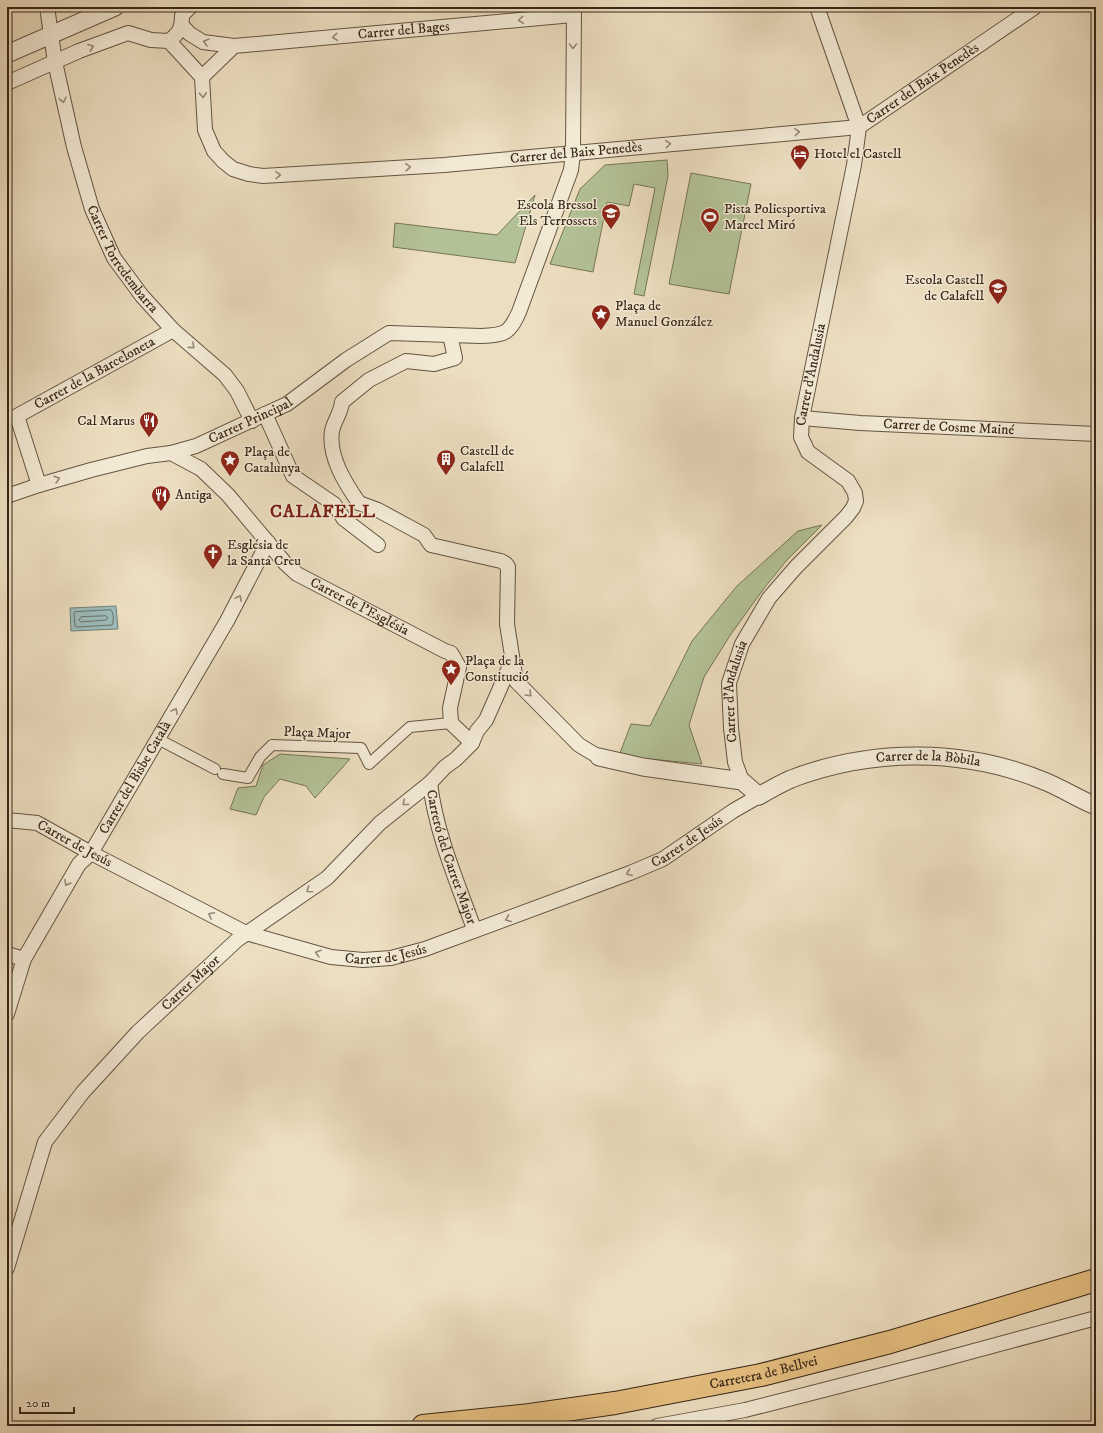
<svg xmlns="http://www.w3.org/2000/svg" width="1103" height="1433" font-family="'IM FELL DW Pica',serif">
<rect width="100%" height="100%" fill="#ecdec0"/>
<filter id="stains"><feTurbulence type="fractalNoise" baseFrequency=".005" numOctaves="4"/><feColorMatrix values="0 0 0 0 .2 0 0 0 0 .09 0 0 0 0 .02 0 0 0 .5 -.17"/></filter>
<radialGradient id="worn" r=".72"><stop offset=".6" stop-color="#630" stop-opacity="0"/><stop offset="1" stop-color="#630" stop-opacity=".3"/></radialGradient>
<path fill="#b3c296" stroke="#757457" d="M667,160L668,176L644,296L634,294L655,188L634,184L629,206L607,202L593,272L550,264L580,189L605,165Z
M691,173L751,184L729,294L669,284Z
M535,195L515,263L393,247L395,223L497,235Z
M822,525L787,560L765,587L731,634L704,677L689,725L702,764L639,758L620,753L631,724L650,726L692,641L737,586L798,531Z
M280,754L350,759L315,798L306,786L280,779L264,797L256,815L230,809L238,788L256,786L263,765Z"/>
<path fill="#9bbbba" stroke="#737f79" d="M116,606L118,629L71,631L70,608Z"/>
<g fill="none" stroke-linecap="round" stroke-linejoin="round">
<path stroke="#697069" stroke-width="1" d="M111,610C114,613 114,622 112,625L77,627L75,626L74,614L75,612Z
M106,616L108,618L106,620L81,622L79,620L81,617Z"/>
<defs>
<path id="pedestrian" d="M158,739L215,769
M223,774L248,778L260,757L272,745L361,748L369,764L410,727L451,723"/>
<g id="minor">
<path id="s1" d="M47,7L55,62L74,147L92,209L114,258L142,296L173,330L225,375L237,391L252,421"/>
<path d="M182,26L190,34L203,42L234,46"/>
<path id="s2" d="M169,41L202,77L205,130L214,151L223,161L233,169L249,174L263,176L444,165L859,127L1035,7"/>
<path id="s3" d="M202,77L234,46L573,15"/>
<path d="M7,83L79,51L128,33L151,40L169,41C179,33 182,29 182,15L190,7"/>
<path d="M265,414L293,476L334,504L344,519L378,545"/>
<path id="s4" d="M802,418L860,423L1096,434"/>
<path id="s5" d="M171,453L201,469L228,495L285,563L297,574L445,651L451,653L459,667L450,708L451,723L472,743"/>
<path id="s6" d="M39,485L17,416L173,330"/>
<path id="s7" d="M7,496L39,485L91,470L147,456L171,453L196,446L287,404L346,360L389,333L481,336C505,335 509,334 519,312L571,170L573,153L574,7"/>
<path d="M359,503L378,510L424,535L431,545L501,561L506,564L508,567L507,624L516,681L579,745L599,757"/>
<path d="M359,503C345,483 328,456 332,431C334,421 341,413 342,402L369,380L406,361L434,364L455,358L450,335"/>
<path id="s8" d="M742,781L735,762L731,728L729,683L742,644L769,598L796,567L846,517L853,508L856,501L855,493L848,481L808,452L801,437L802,418L854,165L859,127L817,7"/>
<path id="s9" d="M430,783C436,833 456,879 473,926V931"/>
<path id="s10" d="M7,820L37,823L91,853L246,933L331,957L363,960L391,958L425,949L630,873L663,859L733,811L759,796"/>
<path d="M7,954L24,959"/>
<path id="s11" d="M7,1014L24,959L79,864L91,853L227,621L268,542"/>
<path id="s12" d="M7,1268L45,1142L83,1092L138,1032L237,940L327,878L380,823L430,783L445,767L456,759L472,743L477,731L486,720L512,661"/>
<path d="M657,1426L745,1410L933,1362L1096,1318"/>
</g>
<g id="tertiary">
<path d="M7,54L115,7"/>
<path id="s13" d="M599,757L643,767L742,781L759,796C769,790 780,784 791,779C872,748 964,748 1044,781C1062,788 1078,799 1096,806"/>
</g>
<g id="primary">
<path id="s14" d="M423,1426L530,1415L615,1403L761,1375L890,1342L1096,1280"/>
</g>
</defs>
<use href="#pedestrian" stroke="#645442" stroke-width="12"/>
<use href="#minor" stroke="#645442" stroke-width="16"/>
<use href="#tertiary" stroke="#645442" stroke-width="19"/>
<use href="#primary" stroke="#372618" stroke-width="24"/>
<use href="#pedestrian" stroke="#f3ead6" stroke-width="10"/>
<use href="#minor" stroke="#f3ead6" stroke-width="14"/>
<use href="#tertiary" stroke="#f3ead6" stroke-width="17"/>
<use href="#primary" stroke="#e6bf80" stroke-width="22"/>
</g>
<defs><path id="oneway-chevron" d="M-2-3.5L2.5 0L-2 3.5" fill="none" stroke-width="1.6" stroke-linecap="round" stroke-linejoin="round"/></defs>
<g stroke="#958877">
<use href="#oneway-chevron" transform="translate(521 20) rotate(175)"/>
<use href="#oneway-chevron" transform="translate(335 37) rotate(175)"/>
<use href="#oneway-chevron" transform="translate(206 42) rotate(-165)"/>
<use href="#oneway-chevron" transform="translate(573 46) rotate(90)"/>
<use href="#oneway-chevron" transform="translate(91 47) rotate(-20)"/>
<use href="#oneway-chevron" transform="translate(203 95) rotate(87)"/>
<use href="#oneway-chevron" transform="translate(63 100) rotate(77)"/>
<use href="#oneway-chevron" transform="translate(797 132) rotate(-5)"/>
<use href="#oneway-chevron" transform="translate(668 144) rotate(-5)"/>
<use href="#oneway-chevron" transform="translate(408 167) rotate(-4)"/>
<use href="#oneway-chevron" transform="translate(278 175) rotate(-2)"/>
<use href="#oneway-chevron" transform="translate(192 346) rotate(41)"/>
<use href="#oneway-chevron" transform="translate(57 479) rotate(-16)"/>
<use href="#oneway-chevron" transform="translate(239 598) rotate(-63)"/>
<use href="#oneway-chevron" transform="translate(529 694) rotate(45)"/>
<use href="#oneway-chevron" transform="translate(175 711) rotate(-60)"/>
<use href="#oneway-chevron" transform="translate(405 803) rotate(141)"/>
<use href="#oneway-chevron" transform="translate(629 873) rotate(158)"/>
<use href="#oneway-chevron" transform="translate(67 883) rotate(120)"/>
<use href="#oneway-chevron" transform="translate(309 890) rotate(145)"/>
<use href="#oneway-chevron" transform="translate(211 915) rotate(-153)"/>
<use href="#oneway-chevron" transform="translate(508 919) rotate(159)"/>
<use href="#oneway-chevron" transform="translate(318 953) rotate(-164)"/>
</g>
<defs>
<symbol id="hotel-pin" viewBox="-11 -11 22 30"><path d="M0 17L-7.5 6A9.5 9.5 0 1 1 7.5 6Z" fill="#8f2418" stroke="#f3ead6"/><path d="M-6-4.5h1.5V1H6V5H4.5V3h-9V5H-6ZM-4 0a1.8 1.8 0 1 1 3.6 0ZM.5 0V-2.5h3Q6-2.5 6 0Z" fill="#fff"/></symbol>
<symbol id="school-pin" viewBox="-11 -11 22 30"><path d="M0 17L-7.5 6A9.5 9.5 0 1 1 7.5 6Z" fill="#8f2418" stroke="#f3ead6"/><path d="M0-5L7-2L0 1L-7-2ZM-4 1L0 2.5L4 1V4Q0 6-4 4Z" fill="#fff"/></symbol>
<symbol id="stadium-pin" viewBox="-11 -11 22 30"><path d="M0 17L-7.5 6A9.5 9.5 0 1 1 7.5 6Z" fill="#8f2418" stroke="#f3ead6"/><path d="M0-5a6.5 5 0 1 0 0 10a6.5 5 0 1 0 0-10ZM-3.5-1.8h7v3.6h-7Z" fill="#fff"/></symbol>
<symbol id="sight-pin" viewBox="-11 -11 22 30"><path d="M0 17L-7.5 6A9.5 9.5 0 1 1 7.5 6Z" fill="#8f2418" stroke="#f3ead6"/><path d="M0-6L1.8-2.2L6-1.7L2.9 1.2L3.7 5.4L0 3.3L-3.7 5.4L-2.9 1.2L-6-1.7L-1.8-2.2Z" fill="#fff"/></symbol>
<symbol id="restaurant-pin" viewBox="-11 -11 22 30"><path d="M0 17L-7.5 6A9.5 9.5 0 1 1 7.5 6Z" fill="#8f2418" stroke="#f3ead6"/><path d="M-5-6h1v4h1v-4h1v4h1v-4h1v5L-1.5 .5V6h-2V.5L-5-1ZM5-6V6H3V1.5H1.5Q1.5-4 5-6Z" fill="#fff"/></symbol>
<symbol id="building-pin" viewBox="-11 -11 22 30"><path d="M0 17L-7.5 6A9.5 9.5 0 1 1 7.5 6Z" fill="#8f2418" stroke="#f3ead6"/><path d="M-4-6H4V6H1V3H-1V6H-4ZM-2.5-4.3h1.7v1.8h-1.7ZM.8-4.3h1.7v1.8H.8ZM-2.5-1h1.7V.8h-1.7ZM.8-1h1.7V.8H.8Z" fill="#fff"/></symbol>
<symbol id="church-pin" viewBox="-11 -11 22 30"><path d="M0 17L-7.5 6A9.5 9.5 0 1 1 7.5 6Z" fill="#8f2418" stroke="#f3ead6"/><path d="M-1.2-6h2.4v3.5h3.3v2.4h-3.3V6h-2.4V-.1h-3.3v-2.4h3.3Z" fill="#fff"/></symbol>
</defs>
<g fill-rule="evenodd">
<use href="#hotel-pin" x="789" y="143" width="22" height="30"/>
<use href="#school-pin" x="600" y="202" width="22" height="30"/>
<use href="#stadium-pin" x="699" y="206" width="22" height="30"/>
<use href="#school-pin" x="987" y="277" width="22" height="30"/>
<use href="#sight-pin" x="590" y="303" width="22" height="30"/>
<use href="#restaurant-pin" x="138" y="410" width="22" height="30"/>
<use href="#building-pin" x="435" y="448" width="22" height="30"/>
<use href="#sight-pin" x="219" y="449" width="22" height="30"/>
<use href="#restaurant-pin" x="150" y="484" width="22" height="30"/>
<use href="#church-pin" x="202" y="542" width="22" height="30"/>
<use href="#sight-pin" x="440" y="658" width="22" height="30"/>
</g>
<g text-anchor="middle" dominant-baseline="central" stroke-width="3" stroke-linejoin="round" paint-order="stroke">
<g font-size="14" fill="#372618" stroke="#f3ead6">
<text stroke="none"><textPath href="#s3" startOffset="215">Carrer del Bages</textPath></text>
<text stroke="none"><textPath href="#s2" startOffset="857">Carrer del Baix Penedès</textPath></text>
<text stroke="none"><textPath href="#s2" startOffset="496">Carrer del Baix Penedès</textPath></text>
<text stroke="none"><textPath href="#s1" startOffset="266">Carrer Torredembarra</textPath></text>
<text stroke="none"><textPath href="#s6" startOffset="161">Carrer de la Barceloneta</textPath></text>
<text stroke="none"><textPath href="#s8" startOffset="476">Carrer d'Andalusia</textPath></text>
<text stroke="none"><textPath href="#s7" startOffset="256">Carrer Principal</textPath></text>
<text stroke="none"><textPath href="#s4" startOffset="147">Carrer de Cosme Mainé</textPath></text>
<text stroke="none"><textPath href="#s5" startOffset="247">Carrer de l'Església</textPath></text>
<text stroke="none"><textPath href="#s8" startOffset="92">Carrer d'Andalusia</textPath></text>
<text transform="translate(317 733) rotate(2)">Plaça Major</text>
<text stroke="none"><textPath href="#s13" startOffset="344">Carrer de la Bòbila</textPath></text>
<text stroke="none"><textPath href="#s11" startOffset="271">Carrer del Bisbe Català</textPath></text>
<text stroke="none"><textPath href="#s10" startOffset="734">Carrer de Jesús</textPath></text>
<text stroke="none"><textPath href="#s10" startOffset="73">Carrer de Jesús</textPath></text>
<text stroke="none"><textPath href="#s9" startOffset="77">Carreró del Carrer Major</textPath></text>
<text stroke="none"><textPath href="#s10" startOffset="410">Carrer de Jesús</textPath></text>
<text stroke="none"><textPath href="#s12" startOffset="348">Carrer Major</textPath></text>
<text stroke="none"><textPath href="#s14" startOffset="345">Carretera de Bellvei</textPath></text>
</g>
<g font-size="14" fill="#372618" stroke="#f3ead6" text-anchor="start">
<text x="814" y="154">Hotel el Castell</text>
<text x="597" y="205" text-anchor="end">Escola Bressol<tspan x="597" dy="16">Els Terrossets</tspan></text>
<text x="724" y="209">Pista Poliesportiva<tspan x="724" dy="16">Marcel Miró</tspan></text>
<text x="984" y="280" text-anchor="end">Escola Castell<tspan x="984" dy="16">de Calafell</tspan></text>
<text x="615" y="306">Plaça de<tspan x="615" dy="16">Manuel González</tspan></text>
<text x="135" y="421" text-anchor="end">Cal Marus</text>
<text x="460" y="451">Castell de<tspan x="460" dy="16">Calafell</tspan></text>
<text x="244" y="452">Plaça de<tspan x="244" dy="16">Catalunya</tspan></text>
<text x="175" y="495">Antiga</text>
<text x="227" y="545">Església de<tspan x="227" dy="16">la Santa Creu</tspan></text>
<text x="465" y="661">Plaça de la<tspan x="465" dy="16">Constitució</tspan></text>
</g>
<g font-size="18" font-weight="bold" letter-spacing="1" fill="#7a1f14" stroke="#f3ead6">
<text x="323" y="512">CALAFELL</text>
</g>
</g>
<rect width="1103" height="1433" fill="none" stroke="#ecdec0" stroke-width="24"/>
<rect x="8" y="8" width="1087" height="1417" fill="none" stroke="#372618" stroke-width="2"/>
<rect x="12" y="12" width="1079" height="1409" fill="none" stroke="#372618"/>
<path d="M20 1407v6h54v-6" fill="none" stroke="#372618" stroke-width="2"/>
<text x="26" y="1407" font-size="12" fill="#372618" stroke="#f3ead6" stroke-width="3" paint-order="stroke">20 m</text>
<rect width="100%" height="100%" filter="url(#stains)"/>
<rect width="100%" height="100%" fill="url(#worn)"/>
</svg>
